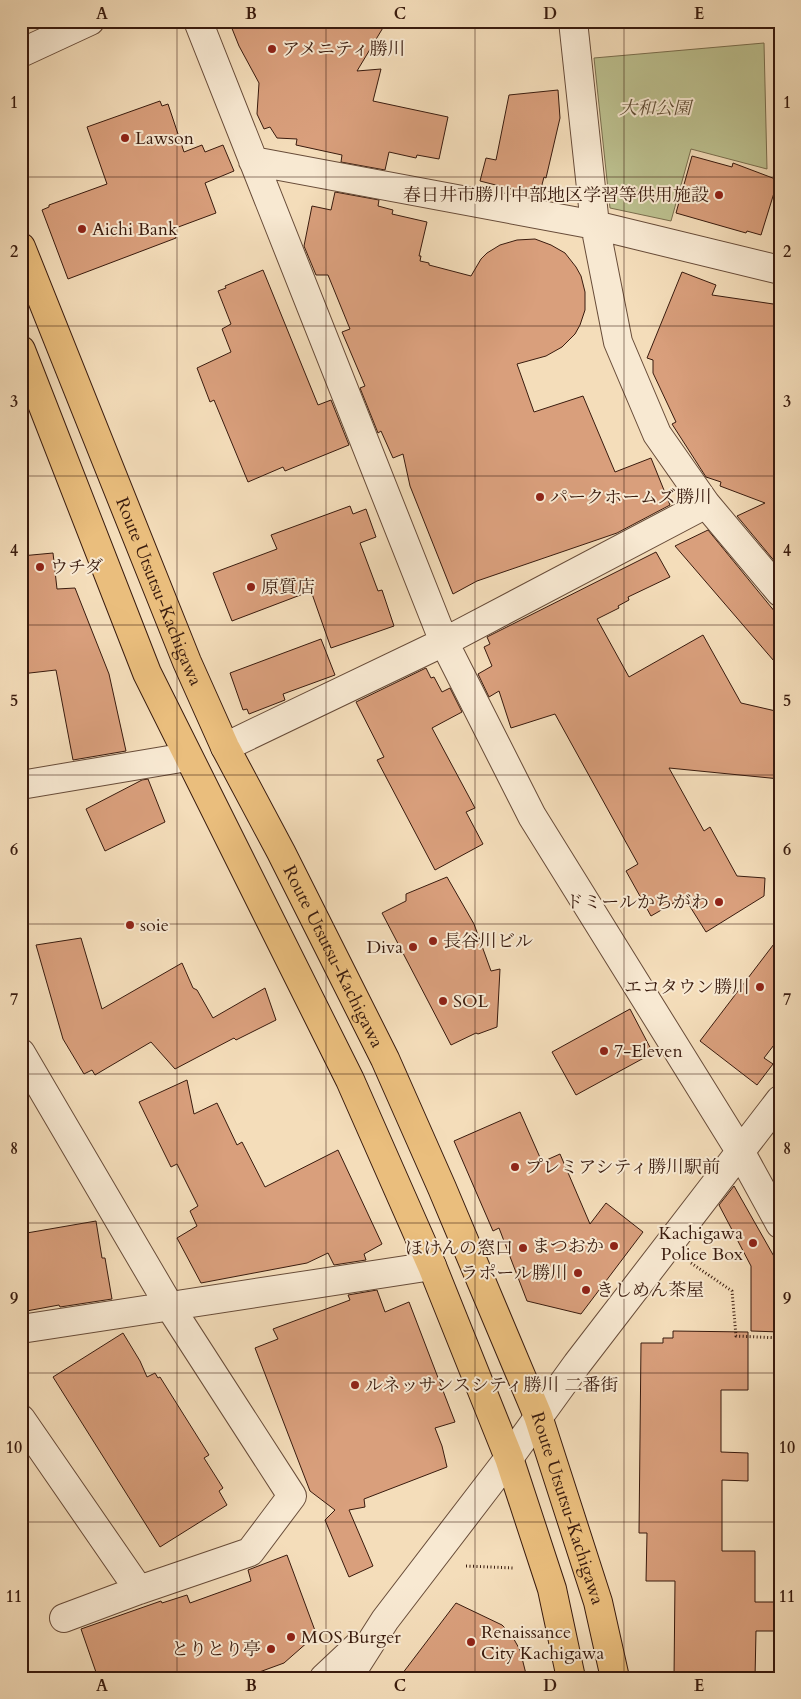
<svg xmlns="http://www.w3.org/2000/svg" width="801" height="1699" font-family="Cardo,'Noto Serif JP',serif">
<rect width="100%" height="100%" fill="#f4ddba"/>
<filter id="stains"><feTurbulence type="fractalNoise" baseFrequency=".004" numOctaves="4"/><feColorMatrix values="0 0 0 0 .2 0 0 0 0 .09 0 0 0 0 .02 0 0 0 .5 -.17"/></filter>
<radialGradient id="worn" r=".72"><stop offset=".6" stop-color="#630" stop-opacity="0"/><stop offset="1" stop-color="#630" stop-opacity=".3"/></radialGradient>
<path fill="#bcc08f" stroke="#7a6e4e" d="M764,43L767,169L691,149L671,221L610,208L594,58Z"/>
<path fill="#d99f7c" stroke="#391b0e" d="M229,21H387L357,71L381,69L373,101L448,117L439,159L417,155L416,158L389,152L385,170L341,162L342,155L296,145L297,139L277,138L270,127L264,129L257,114L259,83L239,46Z
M558,90L560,118L546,178L544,177L539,196L480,181L486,158L496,160L509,95Z
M160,101L162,106L168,104L184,152L202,145L205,152L223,145L234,171L205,183L216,213L173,229L176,238L68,279L42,210L49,207V205L107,184L87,127Z
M692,156L732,167L733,163L778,180L761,235L747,231L746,233L676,213Z
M335,192L379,200L378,206L393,210L392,214L427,222L419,256H421L420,261L429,263V265L471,276L481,259L487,253L500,245L517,240L535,239L551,245L565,253L576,267L581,276L585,292V310L580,325L575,334L562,347L546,356L517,364L534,412L583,396L615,472L651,458L670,505L617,533L477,581L453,594L410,486L403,454L393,458L381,431L378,433L360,388L365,386L342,332L350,329L328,275H316L304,246L312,206L331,210Z
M263,270L318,405L331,400L349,445L285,471L283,467L248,482L214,400L210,402L197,368L231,352L222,329L231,324L218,291L226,288L225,286Z
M682,272L716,285L712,295L780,305V559L776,563L737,516L765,503L720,486L721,482L706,477L672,424L676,422L653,373V360L647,358Z
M350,506L353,514L366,509L376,537L360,543L378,591L382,590L394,626L331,648L311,591L232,621L213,573L277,549L271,535Z
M708,530L780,618V668L675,546Z
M656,552L670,577L628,597L629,600L618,606L619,608L597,619L629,677L703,635L741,703L780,712V779L669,768L704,831L710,827L737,876L765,878L764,896L706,932L684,897L651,916L626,871L638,864L555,714L511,728L499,691L489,697L478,674L492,666L484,647L490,644L487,637Z
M53,553L57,589L75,588L109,674L126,751L73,760L56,670L21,674V556Z
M321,639L335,675L283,694L285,700L249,714L247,709L243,710L230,673Z
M426,668L431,678L434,677L442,692L450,688L462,712L432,728L475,808L466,812L483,844L435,870L377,760L384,757L356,702Z
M148,779L165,822L105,851L86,809L142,780Z
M447,877L474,924L491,971L500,969L497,1027L478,1034L476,1033L451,1045L382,913L406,901V894Z
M780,936V1037L764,1058L773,1064L757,1085L700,1041Z
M81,938L102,1009L182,963L193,988L197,990L213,1018L265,988L276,1020L236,1040L234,1038L175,1069L151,1042L95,1075L92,1070L84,1074L63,1039L36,945Z
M630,1009L653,1053L576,1095L552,1052Z
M187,1080L194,1114L217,1103L237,1145L242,1142L265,1187L338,1150L382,1244L364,1254L366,1260L334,1265L328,1253L307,1263L201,1283L177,1238L197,1226L190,1211L198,1206L177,1164L171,1167L139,1102Z
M520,1112L542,1162L560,1154L590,1224L606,1203L643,1232L581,1314L527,1301L499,1228L493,1231L454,1141Z
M734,1186L780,1267V1332L751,1331V1266L719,1205Z
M96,1221L102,1258H105L112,1299L60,1307L59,1305L21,1312V1234Z
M377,1290L385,1312L409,1302L455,1422L435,1428L442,1446L447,1467L364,1499L365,1507L349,1510L373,1566L349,1577L325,1520L335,1510L310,1491L255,1348L278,1339L273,1329L350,1300L348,1295Z
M673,1331L748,1332V1390H721V1452L748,1453V1481L722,1480V1551H755V1602H780V1631H756L755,1678H674L675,1581H646L647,1533H639L641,1343H663V1338H673Z
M123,1333L140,1361L147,1377L155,1373L158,1378L160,1377L209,1455L204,1458L223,1488L219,1491L227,1505L160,1547L53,1377Z
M287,1555L317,1636L309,1641L284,1663L243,1678H98L81,1629L161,1601L162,1603L187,1595L190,1603L251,1581L248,1570Z
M456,1603L502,1625L511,1634L520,1650L527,1678H399Z"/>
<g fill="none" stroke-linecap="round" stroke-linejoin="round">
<defs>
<path id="minor" d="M198,21L444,642L532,816L740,1151L780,1224
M573,21L595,225L618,342L657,434L706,504L780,592
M21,53L90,21
M253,161L595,225L780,270
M225,747L444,642L706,504
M21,785L187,757
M21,1053L170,1307L292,1496L250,1552L139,1590L64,1618
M21,1329L432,1266
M21,1419L139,1590
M324,1678L357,1647
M348,1678L385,1620L509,1458L577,1364L780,1100"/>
<g id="major">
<path id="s1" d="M21,247L187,662L225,747L281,852L385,1059L442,1188L538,1416L598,1602L615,1678"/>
<path d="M21,350L147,673L350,1080L432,1266L509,1458L552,1589L571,1678"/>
</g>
</defs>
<use href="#minor" stroke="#684c39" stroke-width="30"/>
<use href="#major" stroke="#391b0e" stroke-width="30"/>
<path stroke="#391b0e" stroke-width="3" stroke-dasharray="1 2.5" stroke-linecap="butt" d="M691,1263L732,1291L736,1336L780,1338
M466,1566L514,1568"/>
<use href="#minor" stroke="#f8e9d2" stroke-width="28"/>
<use href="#major" stroke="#eabe7d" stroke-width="28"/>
<defs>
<path id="rail" d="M21,1674L23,1678"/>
</defs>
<use href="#rail" stroke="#391b0e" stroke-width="5.5"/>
<use href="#rail" stroke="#f8e9d2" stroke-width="4" stroke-dasharray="11" stroke-linecap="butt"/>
</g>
<path fill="none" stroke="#391b0e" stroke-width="1" stroke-opacity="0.55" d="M177,21V1678M326,21V1678M475,21V1678M624,21V1678M21,177H780M21,326H780M21,476H780M21,625H780M21,775H780M21,924H780M21,1074H780M21,1223H780M21,1373H780M21,1522H780"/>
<g fill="#8f2418" stroke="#f8e9d2" stroke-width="2">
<circle cx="272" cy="49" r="5"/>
<circle cx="125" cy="138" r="5"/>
<circle cx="719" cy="195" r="5"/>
<circle cx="82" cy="229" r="5"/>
<circle cx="540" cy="497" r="5"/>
<circle cx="40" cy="567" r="5"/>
<circle cx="251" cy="587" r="5"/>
<circle cx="719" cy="902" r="5"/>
<circle cx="130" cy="925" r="5"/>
<circle cx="433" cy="941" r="5"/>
<circle cx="413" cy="947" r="5"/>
<circle cx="760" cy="987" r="5"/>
<circle cx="443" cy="1001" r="5"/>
<circle cx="604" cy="1051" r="5"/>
<circle cx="515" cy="1167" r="5"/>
<circle cx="753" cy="1243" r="5"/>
<circle cx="614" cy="1246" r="5"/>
<circle cx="523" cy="1248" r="5"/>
<circle cx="578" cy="1273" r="5"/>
<circle cx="586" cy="1290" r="5"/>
<circle cx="355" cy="1385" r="5"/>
<circle cx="291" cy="1637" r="5"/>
<circle cx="471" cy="1642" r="5"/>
<circle cx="271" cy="1649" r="5"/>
</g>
<g text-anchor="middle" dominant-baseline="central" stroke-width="4" stroke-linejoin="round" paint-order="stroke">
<g font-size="18" fill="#391b0e" stroke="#f8e9d2" text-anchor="start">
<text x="282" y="49">アメニティ勝川</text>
<text x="135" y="138">Lawson</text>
<text x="709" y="195" text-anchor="end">春日井市勝川中部地区学習等供用施設</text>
<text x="92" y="229">Aichi Bank</text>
<text x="550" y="497">パークホームズ勝川</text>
<text x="50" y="567">ウチダ</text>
<text x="261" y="587">原質店</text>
<text x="709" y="902" text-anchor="end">ドミールかちがわ</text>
<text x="140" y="925">soie</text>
<text x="443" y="941">長谷川ビル</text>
<text x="403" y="947" text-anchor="end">Diva</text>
<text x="750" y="987" text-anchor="end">エコタウン勝川</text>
<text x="453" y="1001">SOL</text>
<text x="614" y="1051">7-Eleven</text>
<text x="525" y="1167">プレミアシティ勝川駅前</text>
<text x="743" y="1233" text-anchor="end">Kachigawa<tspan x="743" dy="21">Police Box</tspan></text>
<text x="604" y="1246" text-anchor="end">まつおか</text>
<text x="513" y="1248" text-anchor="end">ほけんの窓口</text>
<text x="568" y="1273" text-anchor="end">ラポール勝川</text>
<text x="596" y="1290">きしめん茶屋</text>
<text x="365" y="1385">ルネッサンスシティ勝川 二番街</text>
<text x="481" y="1632">Renaissance<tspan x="481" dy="21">City Kachigawa</tspan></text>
<text x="301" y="1637">MOS Burger</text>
<text x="261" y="1649" text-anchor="end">とりとり亭</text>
</g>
<g font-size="18" font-style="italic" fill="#604d35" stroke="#f8e9d2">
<text x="655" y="108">大和公園</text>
</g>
<g font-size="18" fill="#391b0e" stroke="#f8e9d2">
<text stroke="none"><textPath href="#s1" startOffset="371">Route Utsutsu-Kachigawa</textPath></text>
<text stroke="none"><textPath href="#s1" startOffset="776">Route Utsutsu-Kachigawa</textPath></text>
<text stroke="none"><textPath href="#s1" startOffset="1376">Route Utsutsu-Kachigawa</textPath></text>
</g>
</g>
<rect width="801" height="1699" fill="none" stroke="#f4ddba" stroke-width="55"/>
<rect x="28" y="28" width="746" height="1644" fill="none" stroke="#391b0e" stroke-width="2"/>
<g font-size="16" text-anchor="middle" font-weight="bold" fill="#391b0e">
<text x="102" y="19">A</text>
<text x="251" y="19">B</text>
<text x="400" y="19">C</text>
<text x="550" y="19">D</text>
<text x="699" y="19">E</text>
<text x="14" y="108">1</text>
<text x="787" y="108">1</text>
<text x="14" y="257">2</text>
<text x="787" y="257">2</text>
<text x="14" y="407">3</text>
<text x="787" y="407">3</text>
<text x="14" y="556">4</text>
<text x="787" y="556">4</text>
<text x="14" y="706">5</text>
<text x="787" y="706">5</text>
<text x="14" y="855">6</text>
<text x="787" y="855">6</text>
<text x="14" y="1005">7</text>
<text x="787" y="1005">7</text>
<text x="14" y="1154">8</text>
<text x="787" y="1154">8</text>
<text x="14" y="1304">9</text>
<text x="787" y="1304">9</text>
<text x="14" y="1453">10</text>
<text x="787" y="1453">10</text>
<text x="14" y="1602">11</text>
<text x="787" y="1602">11</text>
<text x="102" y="1691">A</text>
<text x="251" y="1691">B</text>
<text x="400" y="1691">C</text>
<text x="550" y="1691">D</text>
<text x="699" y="1691">E</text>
</g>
<rect width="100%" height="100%" filter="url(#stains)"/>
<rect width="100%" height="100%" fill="url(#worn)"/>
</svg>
